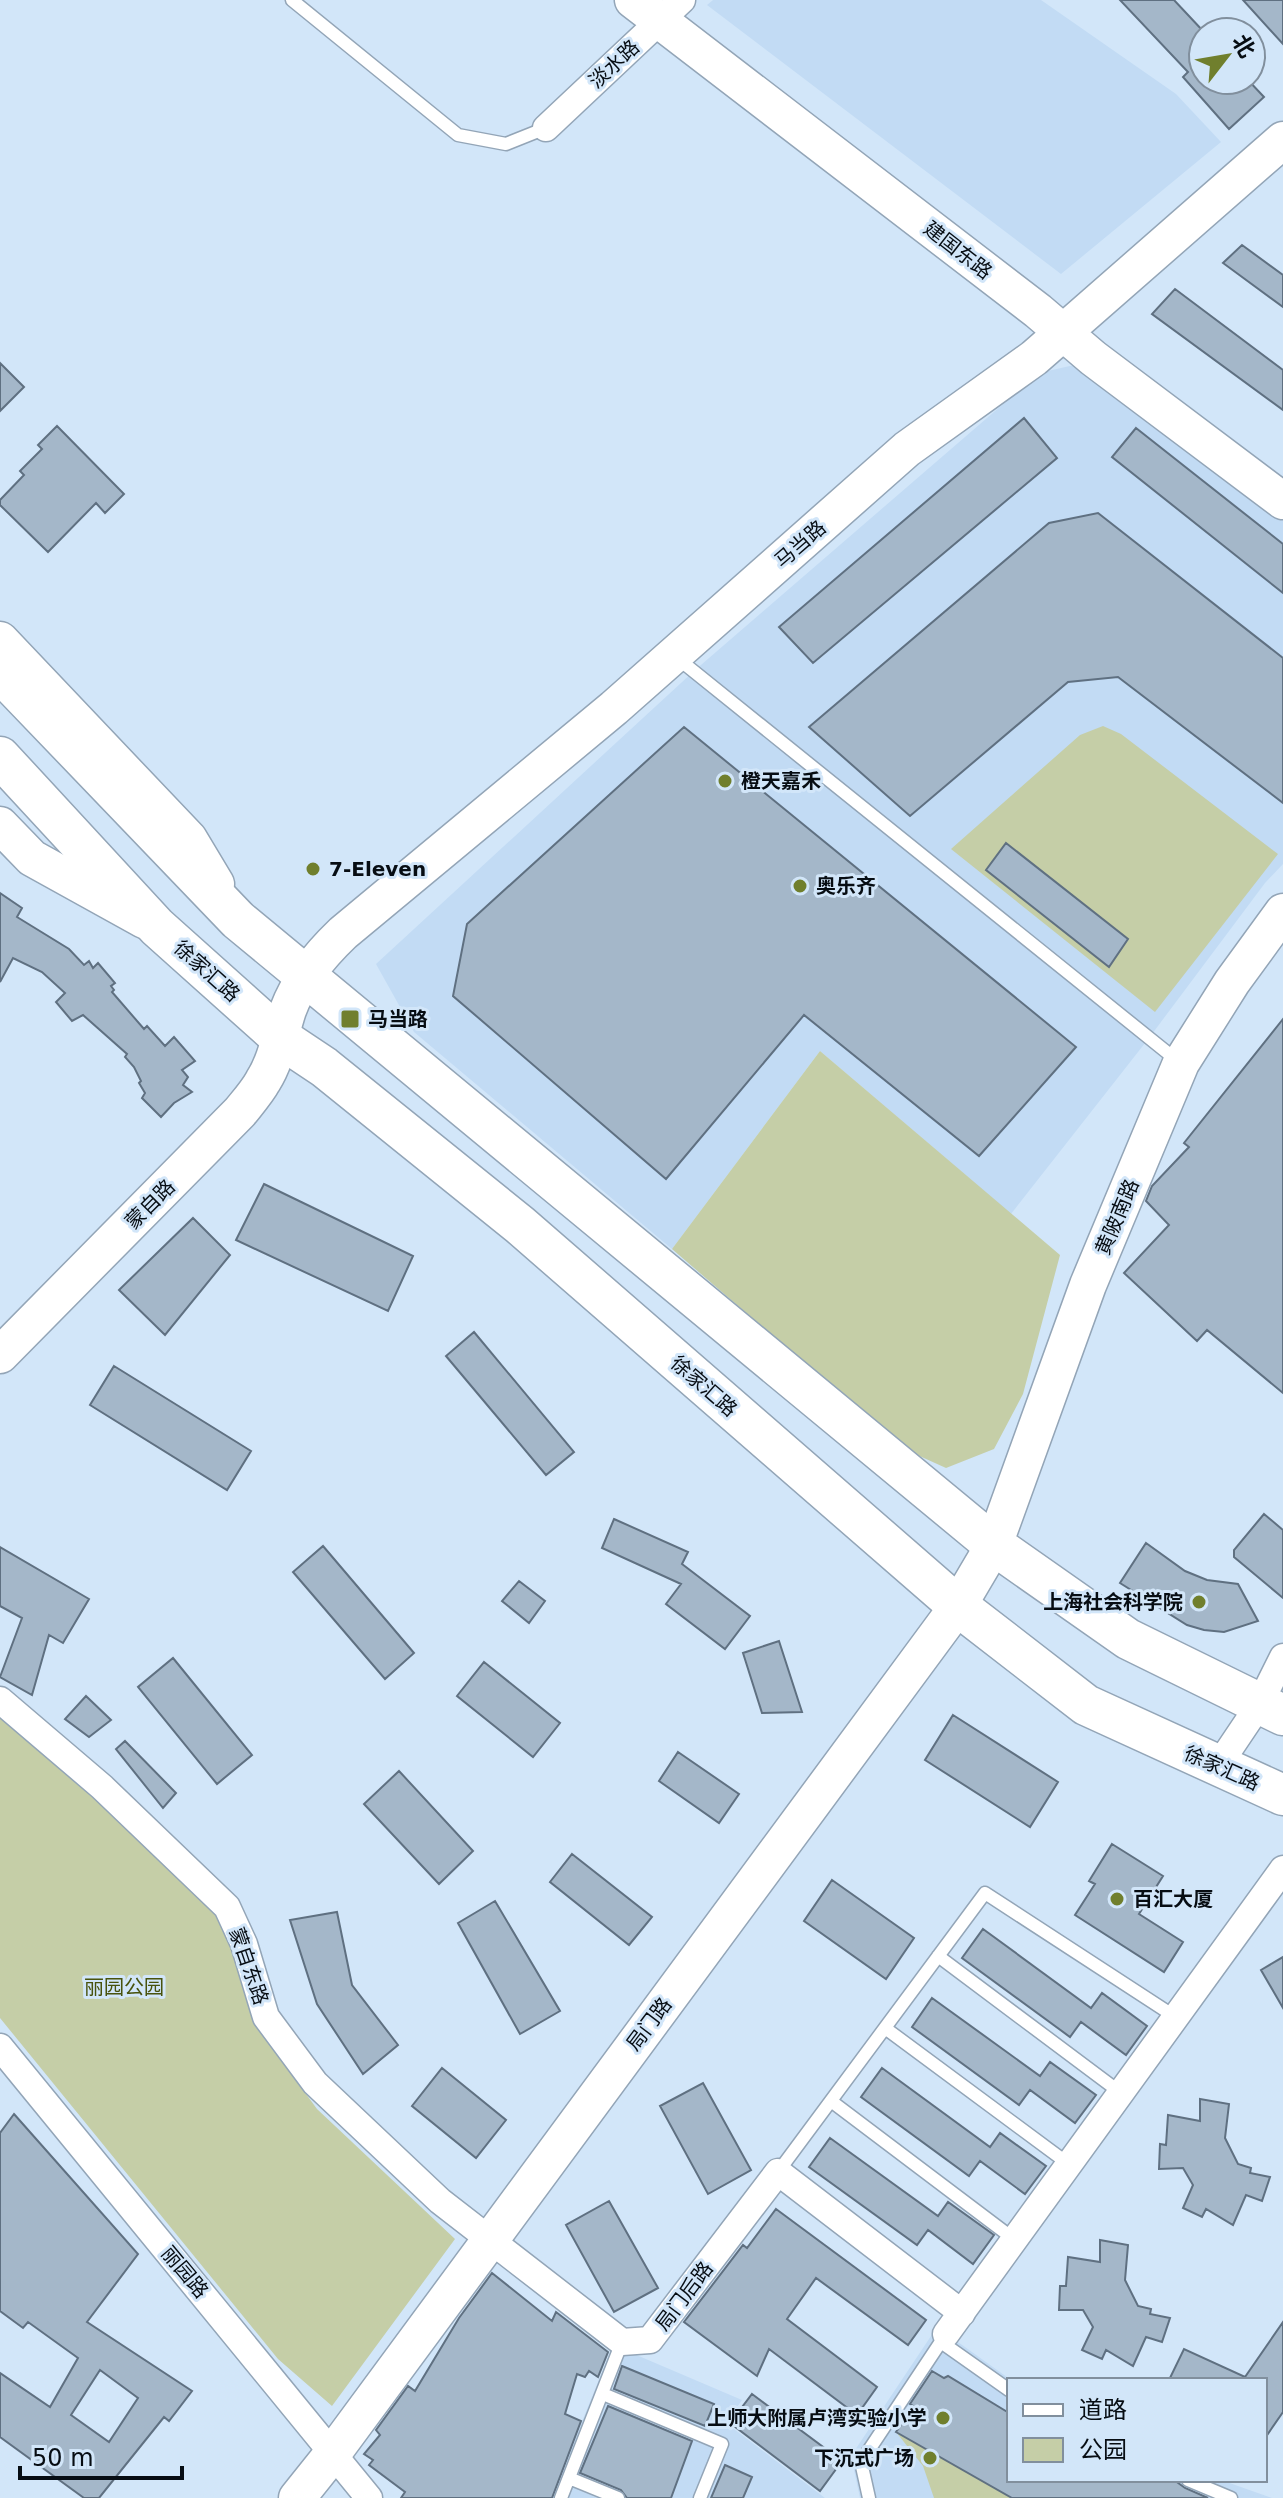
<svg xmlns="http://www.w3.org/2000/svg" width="1283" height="2498" font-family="'DejaVu Sans','Noto Sans SC',sans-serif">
<rect width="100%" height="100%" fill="#d2e6f9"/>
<path fill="#c2dbf4" d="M713,0H1041L1176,94L1221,142L1061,274L707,5Z
M1083,363L1283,516V864L1265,883L1149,1038L1011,1214L820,1051L672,1249L414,1032L376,964L694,671L1039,373Z
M937,2327L1011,2380H1009V2480H1221L1272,2498H860L851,2456Z
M613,2345L742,2400L726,2423L825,2498H551Z"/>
<path fill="#c5cea7" d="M1103,726L1121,734L1278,854L1155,1012L951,849L1080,735Z
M820,1051L1060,1255L1023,1394L994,1449L946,1468L904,1449L672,1249Z
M0,1717L93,1795L220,1918L237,1952L254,2023L317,2109L455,2239L332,2406L278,2359L0,2018Z
M896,2432L907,2436L1012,2498H934L923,2466Z"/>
<path fill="#a4b7c9" stroke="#5f7081" stroke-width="2" fill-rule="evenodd" d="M1120,0H1174L1203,31V80H1248L1264,97L1229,129L1183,77L1188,72Z
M1243,0H1283V44Z
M1242,245L1283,275V307L1223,263Z
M1175,289L1283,370V410L1152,314Z
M0,363L24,387L0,411Z
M1024,418L1057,458L813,663L779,627Z
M57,426L124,494L105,513L96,503L48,552L0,505V500L24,475L20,471L42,449L38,445Z
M1136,428L1283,544V593L1112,457Z
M1098,513L1283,658V803L1118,677L1068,682L910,816L809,727L1049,523Z
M684,727L1076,1047L979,1156L804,1015L666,1179L453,996L467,924Z
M1006,843L1128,939L1109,967L986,870Z
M0,893L22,908L17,917L69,949L84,965L89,961L93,968L98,963L115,983L111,986L114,990L112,992L144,1029L147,1026L165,1046L174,1037L195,1061L182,1070L188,1077L183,1085L192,1092L174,1103L161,1117L142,1098L145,1093L139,1083L141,1081L134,1067L125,1057L127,1054L83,1015L72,1021L56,1002L65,993L42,972L13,958L0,982Z
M1283,1019V1393L1207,1330L1197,1341L1124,1273L1169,1225L1146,1201L1152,1186L1189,1147L1184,1143Z
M264,1184L413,1256L388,1311L236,1240Z
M193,1218L230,1255L165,1335L119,1290Z
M474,1332L574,1452L546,1475L446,1356Z
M114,1366L251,1451L227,1490L90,1405Z
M1264,1514L1283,1530V1598L1234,1557V1550Z
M614,1519L688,1552L682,1564L750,1616L725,1649L666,1604L681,1584L602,1548Z
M1146,1543L1185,1571L1207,1580L1238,1584L1258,1621L1224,1632L1204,1630L1187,1625L1120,1583Z
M323,1546L414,1653L385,1679L293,1572Z
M0,1547L89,1599L63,1643L49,1635L32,1695L0,1677L22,1618L0,1606Z
M519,1581L545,1601L529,1623L502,1601Z
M779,1641L802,1712L762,1713L743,1653Z
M173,1658L252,1755L217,1784L138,1687Z
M484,1662L560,1723L533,1757L457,1696Z
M86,1696L111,1720L89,1737L65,1719Z
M953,1715L1058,1782L1030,1827L925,1760Z
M125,1741L176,1793L163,1808L116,1749Z
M678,1752L739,1794L719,1823L659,1781Z
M399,1771L473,1851L439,1884L364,1804Z
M1112,1844L1163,1876L1139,1914L1183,1942L1164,1972L1075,1915L1095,1884L1089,1881Z
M572,1854L652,1917L629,1945L550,1882Z
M832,1880L914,1938L886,1979L804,1921Z
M495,1901L560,2011L520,2034L458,1923Z
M337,1912L352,1985L398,2045L363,2074L317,2004L290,1920Z
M983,1929L1091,2008L1102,1993L1147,2026L1126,2055L1081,2022L1070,2037L962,1958Z
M1283,1957V2008L1261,1970Z
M932,1998L1040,2076L1050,2062L1096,2095L1075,2123L1030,2090L1019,2105L912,2027Z
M442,2068L506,2120L476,2158L412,2106Z
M882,2068L990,2147L1000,2133L1046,2166L1025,2194L980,2161L969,2176L861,2097Z
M703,2083L751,2170L708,2194L660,2106Z
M1200,2099L1229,2104L1225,2138L1238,2164L1251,2168L1250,2173L1270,2177L1262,2201L1246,2195L1233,2225L1206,2209L1202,2217L1183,2208L1193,2185L1183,2168L1159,2169L1160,2144L1166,2145L1168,2115L1200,2121Z
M14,2114L138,2254L87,2322L192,2391L169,2421L164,2417L99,2498H84L0,2437V2373L50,2407L78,2358L28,2322L23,2328L0,2311V2133ZM100,2370L138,2398L109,2442L71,2415Z
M830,2138L938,2216L948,2202L994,2235L973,2264L928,2230L917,2245L809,2167Z
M609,2201L658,2288L614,2312L566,2225Z
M776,2209L926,2320L908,2345L816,2278L787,2319L877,2387L857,2415L769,2349L757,2376L684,2322L743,2245L747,2248Z
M1100,2240L1128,2245L1125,2280L1138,2306L1151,2309L1150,2314L1170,2318L1162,2342L1146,2337L1133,2366L1106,2350L1102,2359L1082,2350L1093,2327L1083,2310H1059L1060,2286H1066L1068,2257L1100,2262Z
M492,2273L552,2321L556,2312L608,2352L598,2377L589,2371L585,2377L577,2374L565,2414L581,2421L552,2498H401L405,2492L369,2465L373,2460L364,2454L380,2435L376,2430L408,2386L415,2391L459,2318Z
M1283,2322V2412L1265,2438V2380H1169L1184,2349L1245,2377Z
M622,2366L714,2404L705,2426L614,2389Z
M932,2371L944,2378L948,2376L1009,2413V2480H1174L1185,2488L1208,2498H1012L896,2432L915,2407L910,2404Z
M752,2394L842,2461L820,2491L730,2423Z
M608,2406L692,2441L671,2498H627L621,2490L580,2473Z
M725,2465L752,2477L743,2498H711Z"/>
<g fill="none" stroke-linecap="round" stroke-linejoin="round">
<defs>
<path id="lane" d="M292,0L458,135L506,144L546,128
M676,657L1179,1062
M938,1956L1121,2093
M885,2028L1070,2165
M831,2101L1015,2240
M778,2172L985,1893L1177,2018
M941,2342L1009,2390
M603,2394L722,2444L700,2498
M569,2478L618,2498
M1188,2480L1231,2498
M561,2498L622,2342
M869,2498L861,2462L946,2334"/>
<path id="street" d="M546,128L682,0
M0,1700L102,1787L227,1907L244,1944L266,2017L315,2083L440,2201L622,2342L650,2340L778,2172L962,2313
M1218,1766L1259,1705L1283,1657
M0,2047L369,2498
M946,2334L1283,1869"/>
<path id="secondary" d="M633,0L1038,311L1093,358L1283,501
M0,640L189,839L216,884
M0,825L32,858L144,920
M0,1355L240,1112C248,1102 257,1092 263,1081C277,1059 280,1034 288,1010C299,980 320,955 343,933L614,708L907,449L1034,358L1283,140
M297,2498L333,2453L958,1606L994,1545L1088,1285L1181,1063L1232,982L1283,912"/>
<path id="primary" d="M0,672L238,920L994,1545L1128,1639L1283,1715
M0,757L157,927L282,1039L324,1067L520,1225L958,1606L1086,1705L1283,1795"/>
</defs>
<use href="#lane" stroke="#93a5b7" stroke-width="15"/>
<use href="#street" stroke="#93a5b7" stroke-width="29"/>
<use href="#secondary" stroke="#93a5b7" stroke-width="39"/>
<use href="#primary" stroke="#93a5b7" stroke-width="43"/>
<use href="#lane" stroke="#fff" stroke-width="12"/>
<use href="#street" stroke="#fff" stroke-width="26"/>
<use href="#secondary" stroke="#fff" stroke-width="36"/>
<use href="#primary" stroke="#fff" stroke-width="40"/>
</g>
<g fill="#707f2d" stroke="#d2e6f9" stroke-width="3">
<circle cx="725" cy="781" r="8"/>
<circle cx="313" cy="869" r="8"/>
<circle cx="800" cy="886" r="8"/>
<rect x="340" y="1009" width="20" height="20" rx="4"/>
<circle cx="1199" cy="1602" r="8"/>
<circle cx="1117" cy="1899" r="8"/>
<circle cx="943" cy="2418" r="8"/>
<circle cx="930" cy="2458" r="8"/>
</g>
<g text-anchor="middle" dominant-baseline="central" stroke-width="6" stroke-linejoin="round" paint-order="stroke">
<g font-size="20" fill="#070d13" stroke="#d2e6f9">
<text transform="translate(614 64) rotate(-43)">淡水路</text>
<text transform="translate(958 250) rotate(38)">建国东路</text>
<text transform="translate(800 544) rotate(-41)">马当路</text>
<text transform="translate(207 971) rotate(42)">徐家汇路</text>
<text transform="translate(150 1204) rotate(-45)">蒙自路</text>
<text transform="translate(1117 1217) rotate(-67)">黄陂南路</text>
<text transform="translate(704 1386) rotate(41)">徐家汇路</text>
<text transform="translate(1222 1768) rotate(24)">徐家汇路</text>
<text transform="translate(249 1966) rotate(71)">蒙自东路</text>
<text transform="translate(649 2024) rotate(-53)">局门路</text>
<text transform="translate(185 2272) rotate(50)">丽园路</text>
<text transform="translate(684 2296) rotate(-53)">局门后路</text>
</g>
<g font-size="20" font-weight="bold" fill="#070d13" stroke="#d2e6f9" text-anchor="start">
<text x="741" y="781">橙天嘉禾</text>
<text x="329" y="869">7-Eleven</text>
<text x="816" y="886">奥乐齐</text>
<text x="368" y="1019">马当路</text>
<text x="1183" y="1602" text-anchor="end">上海社会科学院</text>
<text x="1133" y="1899">百汇大厦</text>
<text x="927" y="2418" text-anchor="end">上师大附属卢湾实验小学</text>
<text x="914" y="2458" text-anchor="end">下沉式广场</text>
</g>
<g font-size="20" fill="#48530d" stroke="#d2e6f9">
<text x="124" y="1987">丽园公园</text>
</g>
</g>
<rect x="1007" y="2378" width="260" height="104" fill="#d2e6f9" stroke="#818f9d" stroke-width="2"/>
<rect x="1023" y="2404" width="40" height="12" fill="#ffffff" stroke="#818f9d" stroke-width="2"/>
<text x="1079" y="2418" font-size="24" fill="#070d13">道路</text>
<rect x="1023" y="2438" width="40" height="24" fill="#c5cea7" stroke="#818f9d" stroke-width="2"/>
<text x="1079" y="2458" font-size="24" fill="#070d13">公园</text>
<g transform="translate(1227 56) rotate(59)"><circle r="38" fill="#d2e6f9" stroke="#818f9d" stroke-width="2"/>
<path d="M0-6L14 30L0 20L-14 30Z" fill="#707f2d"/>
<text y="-12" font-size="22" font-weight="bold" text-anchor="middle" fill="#070d13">北</text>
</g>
<path d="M20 2466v12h162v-12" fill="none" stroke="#070d13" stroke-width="4"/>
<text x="32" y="2466" font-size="24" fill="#070d13" stroke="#d2e6f9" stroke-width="6" paint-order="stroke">50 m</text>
</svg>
